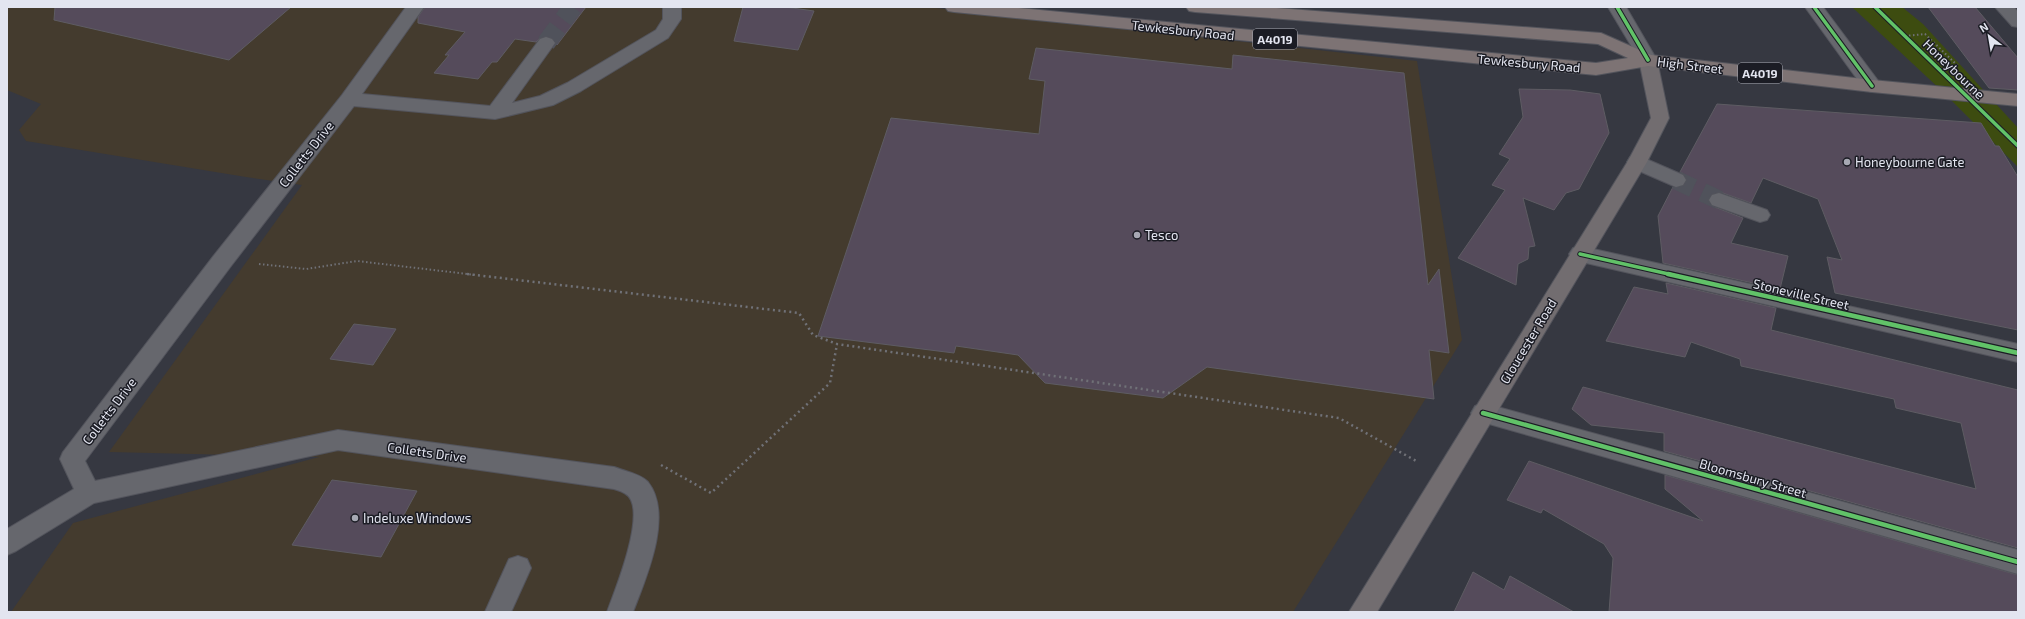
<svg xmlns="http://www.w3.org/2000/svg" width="2025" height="619" font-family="'Exo 2',sans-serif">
<rect width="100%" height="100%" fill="#363841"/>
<path fill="#443b2e" d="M7,7H927L1417,61L1462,340L1293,612H11L73,523L319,457L109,452L302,185L246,177L26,141L19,130L41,104L7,90Z"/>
<path fill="#3d4c10" d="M1852,7H1902L1923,24L2018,128V167L1942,91Z"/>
<path fill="#554b5b" stroke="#5e5c63" d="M55,7H291L229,60L54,20Z
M425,7H586L557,45L553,38L546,36L540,38L536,42L515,39L497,62H492L478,79L434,73L449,55H445L465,32L418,23V17Z
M743,7H785L814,11L798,50L734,41Z
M1928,7H1975L2018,58V90L1989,88Z
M1036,48L1232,69L1233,55L1404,73L1428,285L1439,269L1449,353L1429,350L1434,399L1207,367L1163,398L1045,383L1018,355L956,346L954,353L818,336L891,118L1039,134L1045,81L1029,79Z
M1519,89L1570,90L1600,94L1609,133L1579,189L1566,193L1554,210L1523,198L1535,246L1529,247L1528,259L1518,264L1516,285L1458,258L1505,190L1492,185L1510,159L1499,154L1523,117Z
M1717,104L1981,123L1995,146H1999L2018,177V330L1835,293L1827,257L1842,260L1818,199L1763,178L1751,203L1720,192L1711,194L1708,201L1712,206L1743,218L1731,243L1788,256L1780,289L1663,263L1658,216L1673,187L1676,188L1683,186L1687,181L1684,174L1680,172Z
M1666,283L1776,308L1771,330L2018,390V548L1664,451V433L1591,425L1572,409L1583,387L1976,489L1961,423L1896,408L1894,399L1741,366L1740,359L1691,342L1685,357L1606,341L1634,287L1668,294Z
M354,324L396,329L373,365L330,359Z
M1529,461L1703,521L1665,489V475L2018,575V612H1609L1613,558L1604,544L1543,509L1541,513L1507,500Z
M332,480L417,491L381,557L292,545Z
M1473,572L1504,590L1510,576L1574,612H1454Z"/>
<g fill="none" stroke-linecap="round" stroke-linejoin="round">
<path stroke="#50525b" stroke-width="19" stroke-dasharray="19 10" stroke-linecap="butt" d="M546,43L573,7
M1676,180L1719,200"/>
<defs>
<path id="minor" d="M406,7H424L362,94L490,106L540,39L546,37L552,39L555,43L512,103L540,96L567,83L656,30L663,19V7H681V19L668,38L581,91L553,105L495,119L354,106L231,266L85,461L95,481L338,430L614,467C624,471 641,474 648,482C674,515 646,578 633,612H607C616,588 642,523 631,500C628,493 620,491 614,489L338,450L94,503L16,551L7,555V529L74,489L60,459L63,452L215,254L342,95Z
M1608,7H1626L1657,60L1654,64L1648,66L1642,64Z
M1805,7H1823L1879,82L1881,86L1879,90L1872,92L1865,90Z
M1995,7H2014L2018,12V27L2012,26Z
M1637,155L1683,175L1686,180L1683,185L1676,187L1630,167L1627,162L1630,157Z
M1719,193L1767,210L1770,215L1767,220L1760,222L1712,205L1709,200L1712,195Z
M1580,246L2018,344V362L1573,260L1569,254L1573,248Z
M1483,403L2018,550V574L1475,420L1471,413L1475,406Z
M518,556L527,559L531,568L511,612H485L509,559Z"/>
<path id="major" d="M1648,54L1654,56L1657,60L1669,118L1647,162L1377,612H1349L1628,161L1651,118L1639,60L1642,56Z"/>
<path id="highway" d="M945,7H1009L1596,63L1628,58L1598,44L1195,12L1189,11L1186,7H1262L1601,33L1651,55L1872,80L2018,94V106L1872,92L1648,66L1596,75L954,12L948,11Z"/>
</defs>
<use href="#minor" stroke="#53545c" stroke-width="2"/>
<use href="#major" stroke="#53545c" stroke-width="2"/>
<use href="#highway" stroke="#53545c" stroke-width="2"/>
<path stroke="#707177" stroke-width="2" stroke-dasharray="1.5 2.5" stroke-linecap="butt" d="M1905,36L1925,34L1958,66
M259,264L306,269L357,261L476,275"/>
<path stroke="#707177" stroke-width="2.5" stroke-dasharray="2 3.5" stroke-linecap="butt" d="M467,274L799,313L813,335L837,344L1339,418L1418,462
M661,465L711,493L830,383L837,344"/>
<use href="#minor" fill="#66676d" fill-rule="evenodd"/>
<use href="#major" fill="#726d70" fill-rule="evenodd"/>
<use href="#highway" fill="#7d7374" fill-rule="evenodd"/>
<defs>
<path id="cycleway-far1" d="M1617,7L1648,60
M1814,7L1872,86
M1875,7L2018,146
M1580,254L1673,275"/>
<path id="cycleway" d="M1668,274L2018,353
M1483,413L2018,562"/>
</defs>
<use href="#cycleway-far1" stroke="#1b1c24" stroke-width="5.5"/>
<use href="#cycleway" stroke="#1b1c24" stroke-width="7"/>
<use href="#cycleway-far1" stroke="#61c268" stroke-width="3.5"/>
<use href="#cycleway" stroke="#61c268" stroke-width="4.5"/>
</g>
<g fill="#a6a8b3" stroke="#1b1c24" stroke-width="1.5">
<circle cx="1847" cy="162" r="4"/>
<circle cx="1137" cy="235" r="4"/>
<circle cx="355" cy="518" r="4"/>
</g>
<g text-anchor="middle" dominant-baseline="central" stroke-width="3" stroke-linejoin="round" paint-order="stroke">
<g fill="#1b1c24" stroke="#a7a9b3" stroke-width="1">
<rect x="1253" y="29" width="44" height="20" rx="3"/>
<rect x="1738" y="63" width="44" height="20" rx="3"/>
</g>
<g font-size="12" font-weight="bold" fill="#e3e5f0">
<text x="1275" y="39">A4019</text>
<text x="1760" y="73">A4019</text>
</g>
<g font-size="13" fill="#e3e5f0" stroke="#1b1c24">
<text transform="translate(1183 30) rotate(6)">Tewkesbury Road</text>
<text transform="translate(1529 63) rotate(5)">Tewkesbury Road</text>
<text transform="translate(1690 65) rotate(7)">High Street</text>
<text transform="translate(1954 69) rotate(44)">Honeybourne</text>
<text transform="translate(306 154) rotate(-52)">Colletts Drive</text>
<text transform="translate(1801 294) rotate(13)">Stoneville Street</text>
<text transform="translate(1528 341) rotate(-59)">Gloucester Road</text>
<text transform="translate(109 411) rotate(-53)">Colletts Drive</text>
<text transform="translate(427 452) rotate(8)">Colletts Drive</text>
<text transform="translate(1753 478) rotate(16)">Bloomsbury Street</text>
</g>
<g font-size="13" fill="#e3e5f0" stroke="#1b1c24" text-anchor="start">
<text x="1855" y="162">Honeybourne Gate</text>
<text x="1145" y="235">Tesco</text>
<text x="363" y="518">Indeluxe Windows</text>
</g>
</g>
<rect width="2025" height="619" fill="none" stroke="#e3e5f0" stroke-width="16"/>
<g transform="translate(1989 36) rotate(329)" stroke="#1b1c24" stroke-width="3" paint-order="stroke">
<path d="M0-3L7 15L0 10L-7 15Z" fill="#e3e5f0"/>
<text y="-6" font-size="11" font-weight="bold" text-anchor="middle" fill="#e3e5f0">N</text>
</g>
</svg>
